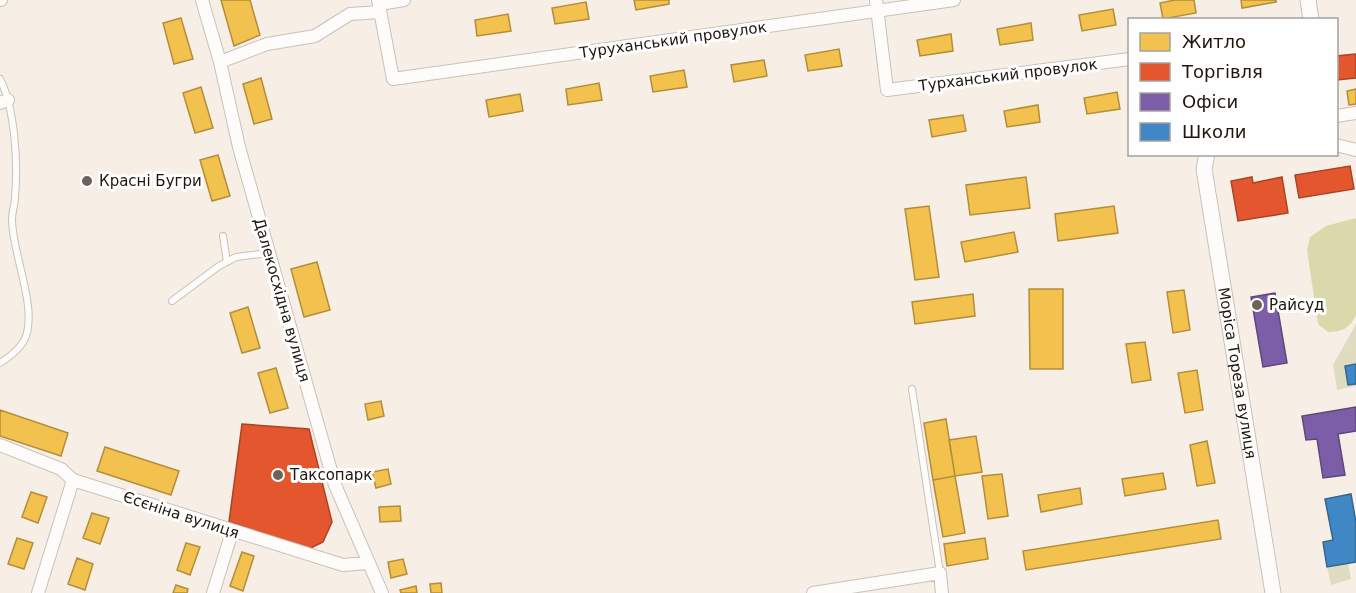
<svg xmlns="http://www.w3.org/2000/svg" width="1356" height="593" font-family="'DejaVu Sans',sans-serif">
<rect width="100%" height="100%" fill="#f7eee6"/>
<path fill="#deddc0" d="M1356,324V386L1337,390L1333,365Z
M1348,563L1351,579L1331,585L1327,567Z"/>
<path fill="#d9d9ab" d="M1356,218V315C1350,328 1342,332 1328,332L1318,324L1307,250L1310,237L1326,226Z"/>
<path fill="#f2c14e" stroke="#b38e3a" stroke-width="1.5" d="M221,0H250L260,35L234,46Z
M634,0H669V4L636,10Z
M1175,0H1194L1196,13L1163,19L1160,3Z
M1241,0H1276V2L1242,8Z
M586,2L589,19L555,24L552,8Z
M1113,9L1116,25L1082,31L1079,15Z
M508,14L511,31L477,36L475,20Z
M181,18L193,59L174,64L163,23Z
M1031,23L1033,40L1000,45L997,29Z
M951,34L953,51L920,56L917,40Z
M839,49L842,66L808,71L805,55Z
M764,60L767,76L734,82L731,65Z
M684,70L687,87L653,92L650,76Z
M261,78L272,119L254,124L243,84Z
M599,83L602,100L568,105L566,89Z
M201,87L213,128L195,133L183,93Z
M1356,89V104L1349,105L1347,91Z
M1117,92L1120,109L1087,114L1084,98Z
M520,94L523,111L489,117L486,100Z
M1038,105L1040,122L1007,127L1004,111Z
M963,115L966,131L932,137L929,120Z
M218,155L230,196L212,201L200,160Z
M1026,177L1030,208L970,215L966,185Z
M929,206L939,277L915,280L905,209Z
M1114,206L1118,233L1058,241L1055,214Z
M1014,232L1018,252L965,262L961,242Z
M317,262L330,310L304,317L291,269Z
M1029,289H1063V369H1030Z
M1184,290L1190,330L1173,333L1167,292Z
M973,294L975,316L915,324L912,302Z
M248,307L260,348L242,353L230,313Z
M1145,342L1151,380L1132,383L1126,344Z
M276,368L288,408L270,413L258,373Z
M1197,370L1203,410L1185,413L1178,373Z
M381,401L384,416L368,420L365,404Z
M0,410L68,433L61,456L0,436Z
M946,419L955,476L933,480L924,423Z
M976,436L982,472L955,476L949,440Z
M1207,441L1215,483L1197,486L1190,445Z
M105,447L179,471L171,495L97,471Z
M388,469L391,484L376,488L372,472Z
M1163,473L1166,489L1125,496L1122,479Z
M1002,474L1008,516L988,519L982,476Z
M955,476L965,533L943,537L933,480Z
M1080,488L1082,504L1041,512L1038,495Z
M31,492L47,497L38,523L22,517Z
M400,506L401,521L380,522L379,507Z
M92,513L109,518L100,544L83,538Z
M1218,520L1221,539L1026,570L1023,551Z
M17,538L33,543L24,569L8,564Z
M985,538L988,559L947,566L944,544Z
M186,543L200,547L190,575L177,570Z
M242,552L254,556L243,591L230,586Z
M77,558L93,564L85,590L68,584Z
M403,559L407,574L391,578L388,562Z
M441,583L442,593H431L430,584Z
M176,585L188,589L187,593H173Z
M416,586L417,593H401L400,590Z"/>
<path fill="#e4572e" stroke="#a94424" stroke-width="1.5" d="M1356,54V78L1337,80L1336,56Z
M1350,166L1354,189L1299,198L1295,175Z
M1252,177L1253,183L1282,177L1288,213L1238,221L1231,181Z
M242,424L309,429L332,522L323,542L309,549L229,522Z"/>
<path fill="#7b5ea7" stroke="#5f4879" stroke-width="1.5" d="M1275,293L1287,363L1263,367L1251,297Z
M1356,407V431L1338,434L1345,475L1323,478L1317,439L1306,440L1302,416Z"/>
<path fill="#3f88c5" stroke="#35668e" stroke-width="1.5" d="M1356,364V384L1348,385L1345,366Z
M1351,494L1356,523V562L1327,567L1323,542L1333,540L1325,499Z"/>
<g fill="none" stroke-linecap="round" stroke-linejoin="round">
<defs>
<path id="service" d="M0,79C15,108 18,163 15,197C15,204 12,212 12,219C12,252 35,301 27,333C24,346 11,356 0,363
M223,236L227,262
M172,301L219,266L236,257L269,253
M912,389L940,573"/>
<path id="minor" d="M0,0H1
M202,0L220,62L239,147L335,485L382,593
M378,0L393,79L954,0
M876,0L887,90L1130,59
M379,4L404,0
M220,62L267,44L315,36L350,14L380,12
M0,103L8,100
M1336,116L1356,113
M1336,145L1356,150
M0,445L61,469L73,480L343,565L367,563
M38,593L73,480
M213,593L232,532
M813,593L940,573L942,593"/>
<g id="tertiary">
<path d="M1308,0L1311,20"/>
<path id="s1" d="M1207,154L1204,169L1273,593"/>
</g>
</defs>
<use href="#service" stroke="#c9c1b9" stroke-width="8"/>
<use href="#minor" stroke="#c9c1b9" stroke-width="14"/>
<use href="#tertiary" stroke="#c9c1b9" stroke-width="17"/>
<use href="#service" stroke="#fefcfb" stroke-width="6"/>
<use href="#minor" stroke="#fefcfb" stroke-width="12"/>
<use href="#tertiary" stroke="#fefcfb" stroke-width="15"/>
</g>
<g fill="#6b6259" stroke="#fefefe" stroke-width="2">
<circle cx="87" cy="181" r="6"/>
<circle cx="1257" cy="305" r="6"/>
<circle cx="278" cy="475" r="6"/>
</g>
<g text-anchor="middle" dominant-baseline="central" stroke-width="6" stroke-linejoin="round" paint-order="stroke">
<g font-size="15" fill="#1f160d" stroke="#fefefe">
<text transform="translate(673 40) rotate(-8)">Туруханський провулок</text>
<text transform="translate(1008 75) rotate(-7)">Турханський провулок</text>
<text transform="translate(282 300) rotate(74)">Далекосхідна вулиця</text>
<text stroke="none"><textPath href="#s1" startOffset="222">Моріса Тореза вулиця</textPath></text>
<text transform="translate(181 515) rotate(18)">Єсєніна вулиця</text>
</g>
<g font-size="15" fill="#1f160d" stroke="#fefefe" text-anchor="start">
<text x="99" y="181">Красні Бугри</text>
<text x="1269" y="305">Райсуд</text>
<text x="290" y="475">Таксопарк</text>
</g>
</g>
<rect x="1128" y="18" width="210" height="138" fill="#fefefe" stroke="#a5a19e" stroke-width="1.5"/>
<rect x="1140" y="33" width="30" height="18" fill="#f2c14e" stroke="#a5a19e" stroke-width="1.5"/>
<text x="1182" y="48" font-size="18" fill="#1f160d">Житло</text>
<rect x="1140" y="63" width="30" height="18" fill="#e4572e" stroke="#a5a19e" stroke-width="1.5"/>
<text x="1182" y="78" font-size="18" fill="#1f160d">Торгівля</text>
<rect x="1140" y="93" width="30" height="18" fill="#7b5ea7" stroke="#a5a19e" stroke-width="1.5"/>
<text x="1182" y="108" font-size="18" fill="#1f160d">Офіси</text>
<rect x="1140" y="123" width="30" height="18" fill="#3f88c5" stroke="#a5a19e" stroke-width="1.5"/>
<text x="1182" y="138" font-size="18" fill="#1f160d">Школи</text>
</svg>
